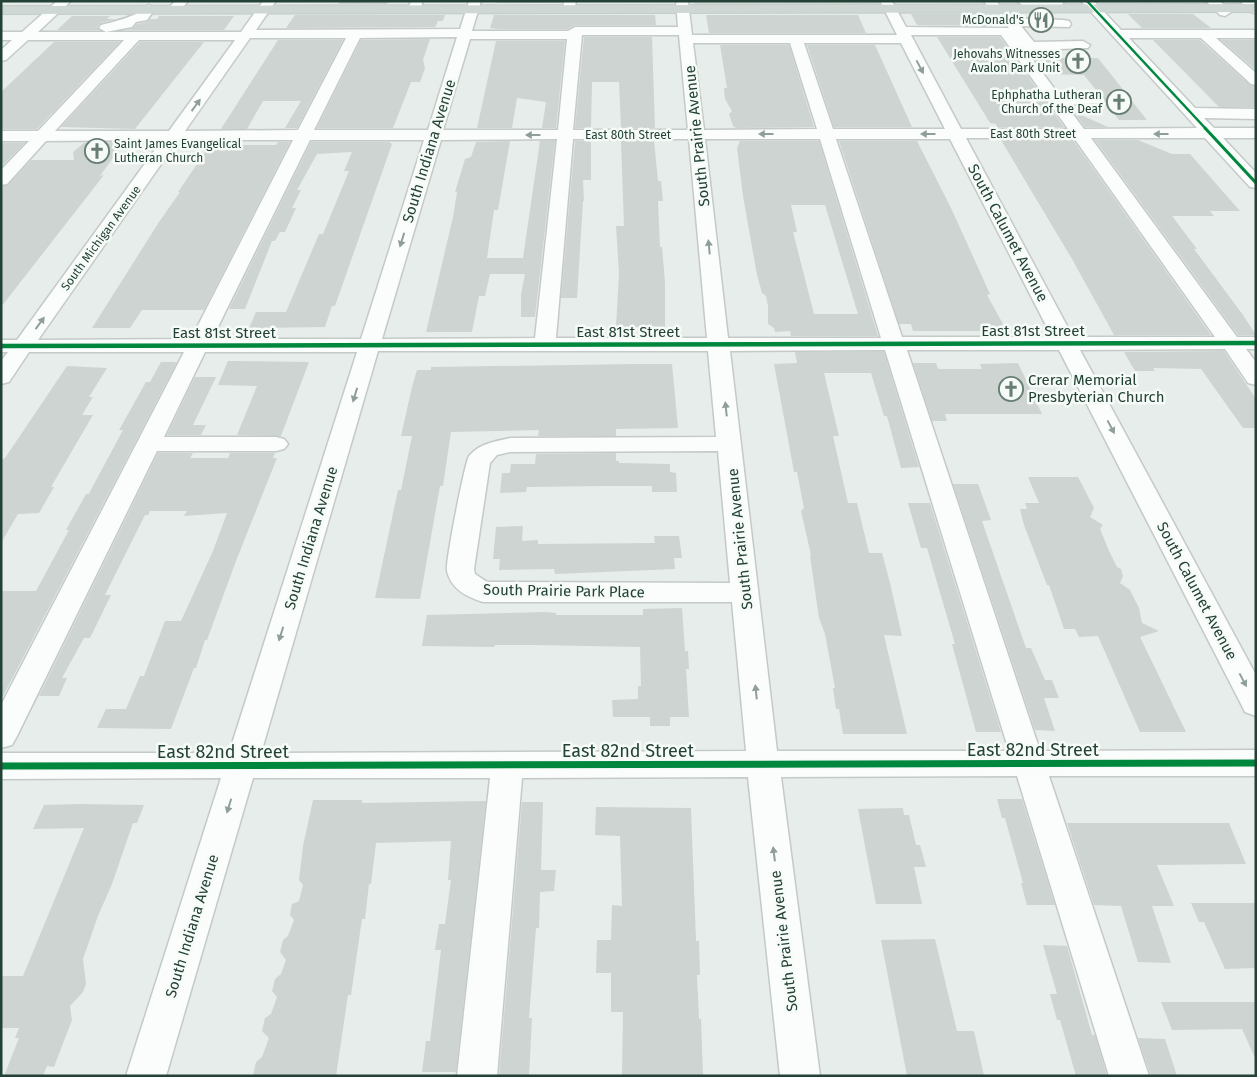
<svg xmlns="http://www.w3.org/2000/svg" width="1257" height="1077" font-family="'Fira Sans',sans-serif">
<rect width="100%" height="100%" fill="#e7edea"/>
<path fill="#d5ded9" d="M694,1H877L879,4L695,5Z"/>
<path fill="#ced4d1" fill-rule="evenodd" d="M340,1H388L387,4H338Z
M497,1H562V3H497Z
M911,14H999L1005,26L917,25Z
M1128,14H1193L1211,28H1142Z
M295,15H445L443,21H438L435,27L286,28Z
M494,15H655L656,25H575L568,29H498L490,28Z
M706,15H858L866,33H709Z
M72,16H110L107,19H116L101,23L97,27L99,30H57Z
M159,16H234L224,30H126L132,29L137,24L147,22L150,19H157Z
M584,37H652L655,128H621L619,82H592L591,128H575Z
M937,37H1000L1064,127H997L996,124L990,123Z
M430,39L423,60L425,68L420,82H411L393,128H317L361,40Z
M278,40H343L297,128H285L301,101H263L247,129H221Z
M1153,40H1200L1250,85L1256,87V107H1219Z
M1221,40H1256V70Z
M496,41H565L556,128H542L546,102L517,98L512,128H477Z
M54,42H120L37,129H1V92Z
M140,42H204L135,129L61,127Z
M720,45H789L814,127L736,128L733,126L729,114L732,111L725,99L724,88H727Z
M807,45H875L912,127H834Z
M1034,58H1098L1147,120H1119L1105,102L1106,99L1100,95L1084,75L1046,74Z
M1074,112L1108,127H1085Z
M1001,140H1073L1211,335H1114L1072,259Z
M1095,140H1138L1172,154H1190L1240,211H1210L1214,216H1172L1197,249H1194L1243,315L1256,335H1238Z
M510,141L498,210H494L487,258H523L540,141H555L535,317H521V294L525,274H490L485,296H479L472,332H426L453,217L457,192H455L465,159L471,157L476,142Z
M575,141H591V180H583L584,201H583L577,298H561Z
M621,141H654L658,181H661L663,201H658L660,247H662L665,282V328L616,327L619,273L616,226H624Z
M740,141H819L878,336H791L790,331L775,332L774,328L768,324V306L766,296L762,293L757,275L743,196L737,148ZM791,205H825L858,314H814L793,232H797Z
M839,141H917L951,208L990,294L987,295L1003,324L996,331H913L911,324H899Z
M124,142L100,176L104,175L1,307V187L8,185L31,160H74L73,152L84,143Z
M212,142H239L237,145H276L278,142H290L204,310H142L130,328H92L159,222L180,192H178Z
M311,142H389L392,144L335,306H332L325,327L249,328L256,312H286L319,234H323L349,171H344L352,152L317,154L297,190H301L292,208H296L285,232H280L275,241H272L245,309H229Z
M1,143H25L1,167Z
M1224,351L1256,399V428H1243L1201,369L1153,368L1155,371H1135L1124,352Z
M795,352H884L919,467L901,468L887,416H884L871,373H824L839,436H833L848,503H857L869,553H882L890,583L902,636L884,635L907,734H843L839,709H836L833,688H835L825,634L819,618L810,556L811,555L801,511L804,508L797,472H794L774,364L797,363Z
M228,361L309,362L281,436L237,435L257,386L218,385Z
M161,362H177L3,696H1V591H36L69,530H66L86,494H89L93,486L123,430H119L146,382H150Z
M913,363H936L938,369H982L980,364L1018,363L1042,414H945L947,421H932Z
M637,364H672L678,428L616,429V436H538L539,430L451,432L443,486H440L420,599L375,598L398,490H401L412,436H401L412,387L417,370H431V367Z
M67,366L107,368L89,397H93L82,415H93L51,487H54L39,513L18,514L1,543V460L5,458Z
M195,377H216L193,425H206L201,435H167Z
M158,453H193L190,458H228L230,453H275L273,458H277L236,561L207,640H205L196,668H194L171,729L97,728L106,709H126L140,676H144L165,621H181L213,551L227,513L184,516L187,511H150L148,515H145L105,595H111L90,638H84L62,678H67L59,696H39Z
M616,453V461H619V463L670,464V472L676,473L677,492H652V486H603L527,487L526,492L500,493L502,473H510L511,464H535L536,454Z
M1028,477H1078L1094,508L1090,517L1103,525L1100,529L1109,551L1117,567L1121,569L1123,576L1120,583L1130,590L1139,608L1142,623L1159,631L1140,637L1186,732H1140L1098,636L1079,637L1075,629H1064L1049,585H1047L1024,525L1020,509H1027L1025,503H1039Z
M953,484H978L991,520L982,521L1026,648H1031L1045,680H1052L1059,698H1044L1055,731L1035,730Z
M908,503H930L1001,732H976L952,644H955L927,548H921Z
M523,526L522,541L538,540V544L655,543L654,536H679L682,558H674L675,569L555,574L554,569L499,570L500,559H493L496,527Z
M682,608L685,651H688L689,669H686L689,717H670V726H650V717H613L612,700L638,699V686H641L640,647L534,645H495L494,647L422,646L427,615L545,612L556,613V615H643V609Z
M997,799H1022L1055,905H1027L1021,883H1023L1005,818H1002Z
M313,800H362V803L486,801L456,1072H422L426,1041H430L441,950H435L439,924H445L451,880H448L451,841L376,843L371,884H369L365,919H362L351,995H348L336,1076H253L256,1062L262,1057L269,1038L262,1031L265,1018L271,1014L277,997L272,991L275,979L281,974L286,960L280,952L283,940L288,936L294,920L290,915L292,904L299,901L303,885L299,880L303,846Z
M522,802H543L541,870H556L554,891L540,892L539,928H536L529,1018H532L529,1076H499Z
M80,804L144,805L137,823H133L112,884L98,916L83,959L86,984L83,992L70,1006L72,1020L54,1067L47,1066L43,1076H4L19,1038H15L19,1028H1V976H23L84,828L33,829L44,805Z
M596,807L691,808L696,941H699L700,975H697L699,1019H701L703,1076H622L623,1012H611V973H596L597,940H611L612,905L622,906L620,836L595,835Z
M903,808L904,815H909L916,845H920L926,867H914L922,904H876L858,809Z
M1067,823H1229L1246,864L1157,865L1174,906H1152L1171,963L1138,962L1121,906L1094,905Z
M1191,903H1256V968L1225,969L1204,922H1199Z
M935,939L957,1031H974L984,1076H907L881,940Z
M1043,945L1067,946L1092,1035H1095L1107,1076H1076L1060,1020H1057L1050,994H1057Z
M1161,1002H1256V1060L1242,1029L1172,1030Z
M1138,1038L1165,1039L1177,1076H1151Z"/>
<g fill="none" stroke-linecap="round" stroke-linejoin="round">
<defs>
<path id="minor" d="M57,1H71L38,32H106L99,28L101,25C114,22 124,19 136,14C141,12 143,7 149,5L155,9L147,20L136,22L132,27L106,32H241L263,1H276L256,30L460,29L469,1H481L472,31H568L575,27H678L676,1H688L692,35H897L880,1H892L906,27L1009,28L1004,22L1011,18L1064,20L1069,21L1071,24L1069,27L1021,26L1034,42L1083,41L1090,45L1088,48L1030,50L1025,49L1022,45L1059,95L1102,97L1105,100L1102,103L1066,105L1084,129L1197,128L1081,1H1094L1121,30H1256V38H1216L1256,73V85L1251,84L1201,38H1129L1195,108L1256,109V119L1204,118L1214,128H1256V138H1223L1256,173V188L1250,187L1205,138H1091L1237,337H1256V349H1246L1256,362V385L1248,383L1225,349L1080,350L1256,675V716L1245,712L1241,704L1059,350H907L1040,751L1256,750V776H1049L1149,1076H1109L1017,776L781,777L820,1076H780L748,777L522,778L497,1076H457L490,778H253L166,1076H126L221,778L1,779V753H229L357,352H205L164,437H276L284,439L288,444L284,449L276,451H157L17,736L12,745L1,748V705L184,352H29L9,382L1,384V361L8,352H1V340H17L162,140L46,141L7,184L1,185V170L29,141H1V131H38L124,40H28L6,60L1,61V50L12,40H1V32H22ZM582,35H679L688,130H573ZM911,35H1001L1068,129H961ZM457,37L428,130H314L360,38ZM250,38H346L298,130L185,131ZM470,39H567L558,130H443ZM139,40H235L169,131H55ZM693,43H790L817,129L704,130ZM804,43H901L945,129H833ZM966,138H1074L1215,337H1073ZM557,139L535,338L382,339L441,140ZM573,139H689L707,338H556ZM705,139H820L881,338H728ZM836,139H950L1052,337H902ZM178,140H293L191,339L38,340ZM310,140H424L361,339H212ZM885,350L1009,751H777L730,351ZM378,351H708L716,437L510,438C494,442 480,443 469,456C465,462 445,563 447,571C451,589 467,597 483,602H732L746,751L261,753ZM718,451L730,583L487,582L475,574L474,569L490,463L497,455L510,452Z
M175,1H188L179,12H169L168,9Z
M411,1H423L419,12H409L408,9Z
M564,1H576L574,12H564L563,9Z
M984,1H997L1001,8L1000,11H990Z
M1064,1L1062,5L1058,6H1024L1018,2Z
M1206,1H1220L1231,12L1225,16L1220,15Z
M1240,1H1254L1256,13L1251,12Z"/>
<path id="major" d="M1256,4V12L1,14V6Z"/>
</defs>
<use href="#minor" stroke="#c4cac7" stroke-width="3"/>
<use href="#major" stroke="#c2ccc8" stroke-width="2"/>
<use href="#minor" fill="#fbfcfc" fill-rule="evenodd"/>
<use href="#major" fill="#cfd7d4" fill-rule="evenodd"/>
<defs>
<path id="cycleway-far3" d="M1087,1L1206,129"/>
<path id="cycleway-far2" d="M1205,128L1256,183"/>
<path id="cycleway-far1" d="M1,346L1256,343"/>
<path id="cycleway" d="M1,766L1256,763"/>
</defs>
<use href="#cycleway-far3" stroke="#f6fbf8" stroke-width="4.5"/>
<use href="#cycleway-far2" stroke="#f6fbf8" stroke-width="5"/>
<use href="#cycleway-far1" stroke="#f6fbf8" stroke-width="7"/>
<use href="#cycleway" stroke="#f6fbf8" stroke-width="10"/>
<use href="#cycleway-far3" stroke="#00873e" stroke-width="2.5"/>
<use href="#cycleway-far2" stroke="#00873e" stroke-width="3"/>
<use href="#cycleway-far1" stroke="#00873e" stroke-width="4.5"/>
<use href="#cycleway" stroke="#00873e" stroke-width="7"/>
</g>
<defs><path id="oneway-solid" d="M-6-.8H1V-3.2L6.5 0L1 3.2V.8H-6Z" transform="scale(1.25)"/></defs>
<g fill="#8f9f98">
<use href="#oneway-solid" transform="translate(920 67) rotate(62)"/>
<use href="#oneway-solid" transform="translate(196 105) rotate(-54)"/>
<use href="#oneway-solid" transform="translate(766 134) rotate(180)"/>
<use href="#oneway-solid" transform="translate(928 134) rotate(180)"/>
<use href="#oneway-solid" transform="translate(1161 134) rotate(180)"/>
<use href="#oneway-solid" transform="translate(533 135) rotate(180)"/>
<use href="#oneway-solid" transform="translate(402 240) rotate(107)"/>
<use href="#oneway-solid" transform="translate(709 247) rotate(-96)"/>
<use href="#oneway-solid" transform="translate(40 323) rotate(-54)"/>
<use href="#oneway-solid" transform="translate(355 395) rotate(107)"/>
<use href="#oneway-solid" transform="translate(726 409) rotate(-96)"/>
<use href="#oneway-solid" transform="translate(1111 427) rotate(62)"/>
<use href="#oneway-solid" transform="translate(281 634) rotate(107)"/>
<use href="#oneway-solid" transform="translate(1243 680) rotate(62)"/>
<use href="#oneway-solid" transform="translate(756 692) rotate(-96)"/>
<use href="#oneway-solid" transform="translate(229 806) rotate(107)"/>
<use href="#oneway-solid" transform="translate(774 854) rotate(-97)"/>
</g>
<defs>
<symbol id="restaurant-ring" viewBox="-11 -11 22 22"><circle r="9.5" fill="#f6fbf8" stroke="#687e74" stroke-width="1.5"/><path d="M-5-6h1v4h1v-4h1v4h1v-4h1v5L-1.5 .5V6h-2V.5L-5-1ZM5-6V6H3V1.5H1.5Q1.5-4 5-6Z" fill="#687e74"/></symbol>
<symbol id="church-ring" viewBox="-11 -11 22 22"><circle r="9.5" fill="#f6fbf8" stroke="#687e74" stroke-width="1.5"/><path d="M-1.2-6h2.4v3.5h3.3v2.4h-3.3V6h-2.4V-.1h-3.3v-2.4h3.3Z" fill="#687e74"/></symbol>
</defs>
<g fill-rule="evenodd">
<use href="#restaurant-ring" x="1027" y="6" width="28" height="28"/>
<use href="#church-ring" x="1064" y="47" width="28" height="28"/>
<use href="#church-ring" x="1105" y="88" width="28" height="28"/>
<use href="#church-ring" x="83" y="137" width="28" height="28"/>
<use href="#church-ring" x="997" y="375" width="28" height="28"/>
</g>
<g text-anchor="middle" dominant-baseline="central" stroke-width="5" stroke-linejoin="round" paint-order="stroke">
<g font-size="12" fill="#234235" stroke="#f6fbf8" text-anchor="end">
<text x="1024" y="20">McDonald's</text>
<text x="1060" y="54">Jehovahs Witnesses<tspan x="1060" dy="14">Avalon Park Unit</tspan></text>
<text x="1102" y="95">Ephphatha Lutheran<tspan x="1102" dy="14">Church of the Deaf</tspan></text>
<text x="114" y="144" text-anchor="start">Saint James Evangelical<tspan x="114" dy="14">Lutheran Church</tspan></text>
</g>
<g font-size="12" fill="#234235" stroke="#f6fbf8">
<text x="1033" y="134">East 80th Street</text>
<text x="628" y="135">East 80th Street</text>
<text transform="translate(101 238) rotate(-54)">South Michigan Avenue</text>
</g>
<g font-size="15" fill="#234235" stroke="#f6fbf8">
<text transform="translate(697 136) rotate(-96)">South Prairie Avenue</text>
<text transform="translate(429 151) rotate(-73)">South Indiana Avenue</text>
<text transform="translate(1008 233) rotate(62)">South Calumet Avenue</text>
<text x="1033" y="331">East 81st Street</text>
<text x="628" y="332">East 81st Street</text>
<text x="224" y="333">East 81st Street</text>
<text transform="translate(311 538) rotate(-73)">South Indiana Avenue</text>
<text transform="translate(740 539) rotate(-96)">South Prairie Avenue</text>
<text transform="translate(564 591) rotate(1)">South Prairie Park Place</text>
<text transform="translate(1197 591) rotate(62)">South Calumet Avenue</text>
<text transform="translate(192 926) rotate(-73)">South Indiana Avenue</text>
<text transform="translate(784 941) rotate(-97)">South Prairie Avenue</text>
</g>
<g font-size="15" fill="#234235" stroke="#f6fbf8" text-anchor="start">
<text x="1028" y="380">Crerar Memorial<tspan x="1028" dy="17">Presbyterian Church</tspan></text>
</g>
<g font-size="18" fill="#234235" stroke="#f6fbf8">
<text x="1033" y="750">East 82nd Street</text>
<text x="628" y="751">East 82nd Street</text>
<text x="223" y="752">East 82nd Street</text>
</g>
</g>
<rect width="1257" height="1077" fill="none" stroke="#234235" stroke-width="5"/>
</svg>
